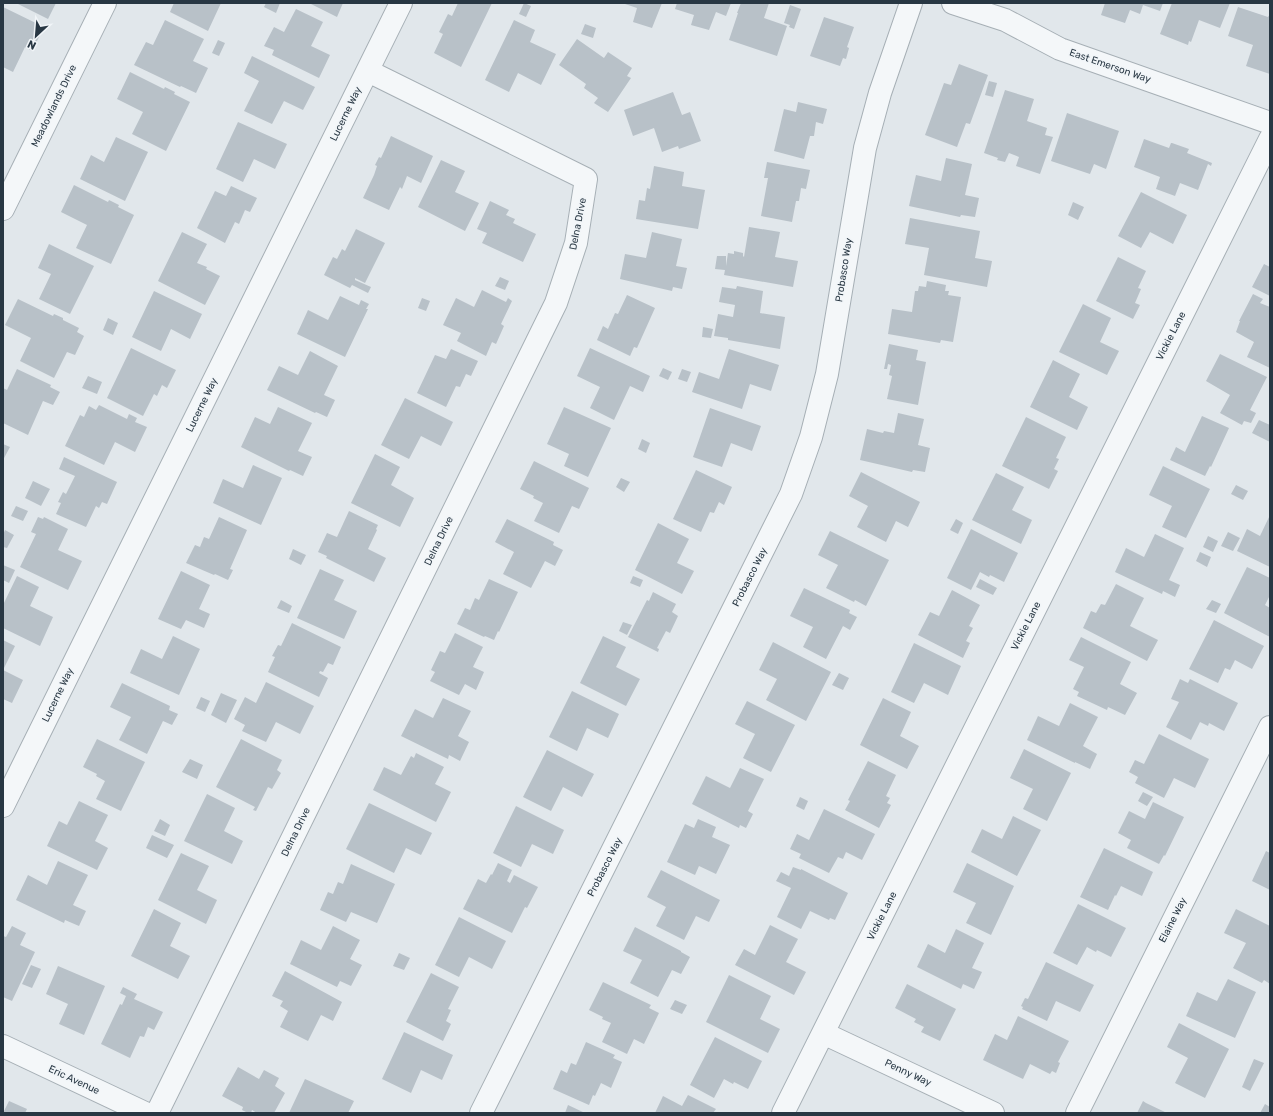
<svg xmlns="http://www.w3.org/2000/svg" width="1273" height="1116" font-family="Rubik,sans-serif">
<rect width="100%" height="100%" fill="#e1e7eb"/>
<path fill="#b8c1c8" d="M16,3H56L48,19Z
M174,3H221L208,31L170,12Z
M266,3H280L276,13L264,7Z
M309,3H343L337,17Z
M458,3H492L461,67L434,53L443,34L439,32L448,14L452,16Z
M524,3L531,6L526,17L519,14Z
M622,3H662L652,28L633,22L637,8Z
M677,3H731L726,16L716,12L709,30L691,25L694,15L675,9Z
M741,3H769L764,18L787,26L777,56L729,40L738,13H737Z
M1105,3H1163L1160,11L1143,5L1140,14L1130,10L1125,23L1101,15Z
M1172,3H1230L1220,28L1199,20L1191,42L1189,41L1188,45L1160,34Z
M790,5L801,9L794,29L789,27L790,25L784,23Z
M3,7L44,27L32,51L25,47L13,72L3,67Z
M1238,7L1268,17L1270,14V74L1246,66L1253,45L1228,36Z
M296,9L323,22L311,46L330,55L319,78L272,55L274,50L264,46L274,27L284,32Z
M824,17L854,27L847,47L849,48L846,59L843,58L840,66L810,56Z
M165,20L204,39L193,61L208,68L196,93L181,86L180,87L134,65L146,42L153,45Z
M514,20L535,30L530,42L556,54L541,85L518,73L509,92L485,80Z
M585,24L596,28L593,38L581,34Z
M577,39L604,58L608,52L632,68L627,76L631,78L608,112L594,103L598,98L584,88L586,84L559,65Z
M218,40L225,43L219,56L212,53Z
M252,56L315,87L303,110L284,101L272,124L244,111L259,81L244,73Z
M959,64L988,75L970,124L966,123L957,147L925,135L944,83L951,85Z
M130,72L164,89L165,87L175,92L174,94L190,102L166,151L132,134L143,112L117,99Z
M989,81L997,83L993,97L985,95Z
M1005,90L1034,99L1027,121L1047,128L1045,135L1053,137L1040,174L1016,166L1019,157L1009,153L1005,162L997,160L998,158L984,153Z
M673,92L682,115L690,112L701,141L679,149L678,146L662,152L654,128L633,136L624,110Z
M798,102L827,109L823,124L816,122L814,136H810L804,159L774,151L784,109L796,112Z
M1067,113L1119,131L1106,169L1094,164L1090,174L1051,161Z
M238,122L287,144L275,169L254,159L243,182L216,169Z
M391,136L433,156L421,183L407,176L402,189L400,187L389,210L363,198L374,175L377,166L375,165L379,157L381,158Z
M116,137L148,152L125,201L80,179L91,155L104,162Z
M1144,139L1169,148L1171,143H1172L1189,149L1187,153L1212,163L1211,166L1208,164L1198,190L1180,183L1175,196L1156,189L1160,177L1134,167Z
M946,158L972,164L965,195L979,198L975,217L961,215L960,217L909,206L916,175L941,181Z
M441,160L465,171L455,192L479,203L465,231L418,207Z
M767,162L810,170L806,189L801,188L799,201H796L792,222L761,216L768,178H764Z
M654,166L684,172L682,186L705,190L698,229L636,219L639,200L645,201L647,188L650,189Z
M74,185L108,202L109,200L119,205L118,207L134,215L111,264L76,248L87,225L61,212Z
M231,186L257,198L250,212L245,210L239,224L235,222L225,243L197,228L215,191L226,196Z
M1141,192L1187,215L1173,244L1150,232L1141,248L1118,236Z
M490,201L509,210L506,215L515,219L513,223L536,234L523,262L482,243L487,233L477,229Z
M1073,202L1084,207L1078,220L1068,215Z
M910,218L980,231L975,258L992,261L987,287L924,275L929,248L905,244Z
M749,227L780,232L775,257L798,261L793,287L724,275L725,270L715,269L717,256H726V266L728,253L734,254V251L743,253V256L744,257Z
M356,229L385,243L365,283L355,278V280L371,287L368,293L352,285L350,288L324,275L333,257L337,259L342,249L345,251Z
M182,232L207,244L197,263L207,267L206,269L220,276L205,305L158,281Z
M652,232L682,239L676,266L687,268L682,289L673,287L672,291L620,279L625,254L646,258Z
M49,244L94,266L70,314L39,299L51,274L38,268Z
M1118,257L1146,271L1138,288L1141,289L1135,303L1140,305L1133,319L1096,301Z
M1264,264L1270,267V296L1252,287Z
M500,277L509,281L505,290L495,286Z
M927,281L946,285L945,291H949L948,295L961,297L953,342L941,340L940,343L888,334L892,309L912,312L915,291H918L919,286L926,287Z
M737,286L763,291L760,313L785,317L780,349L728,340V338L714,336L718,314L733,317L735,305L719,302L722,287L736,289Z
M482,290L506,302L508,298L512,301L501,324L504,326L496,344L492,342L486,356L457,341L461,333L443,325L456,298L474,307Z
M154,291L202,314L190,339L171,329L161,351L132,337Z
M1253,294L1263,299L1260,303L1270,307V368L1247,357L1254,342L1236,332L1240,321H1239Z
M627,295L655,308L637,348L634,347L630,356L597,340L603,326L608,329L615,313L618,314Z
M340,296L359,305L361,300L369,304L366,309H368L345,357L297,334L308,310L328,320Z
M422,298L430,301L426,311L418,308Z
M18,299L53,316L54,314L63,318V320L79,328L77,332L84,336L75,355L67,352L54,378L20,361L31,338L5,325Z
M1083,304L1111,318L1100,342L1119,351L1107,375L1059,352Z
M108,318L118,323L113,335L103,330Z
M703,327L713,329L711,338L702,337Z
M889,344L918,350L916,360L926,362L918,405L887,399L892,376L889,375L891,365L888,364L887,369H884Z
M131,348L176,370L167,388L162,385L157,396L154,394L143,416L107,398Z
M590,348L650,376L643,392L630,386L614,420L590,408L600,387L577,376Z
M451,349L478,361L471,376L466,374L460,387L456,386L446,407L417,393L435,355L446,359Z
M729,349L779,365L771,391L750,384L742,409L692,392L699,372L719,379Z
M310,351L338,366L324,395L335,400L327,417L316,412L315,413L267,390L279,366L298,375Z
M1220,354L1267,377L1250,410L1256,413L1251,423L1244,421L1242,425L1220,413L1230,395L1206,381Z
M1053,360L1080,374L1069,397L1088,407L1077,430L1030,407Z
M663,368L672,372L668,380L659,376Z
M17,369L51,385L50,387L60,392L53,405L43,401L28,435L3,423V388L7,390Z
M682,369L691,372L687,382L678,379Z
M88,376L102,382L97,394L82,388Z
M405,398L453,422L441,446L421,436L409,459L381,445Z
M99,405L127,419L129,414L137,418L135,422L147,427L135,452L115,442L104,465L65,446L80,415L84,417L89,406L96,410Z
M278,407L312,423L298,451L312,457L303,476L290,470L289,471L241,447L255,417L270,424Z
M564,407L611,428L588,477L564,466L569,454L547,444Z
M710,408L761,426L752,451L731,443L722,467L693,457Z
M898,413L924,419L918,445L930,448L925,472L913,470L912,472L860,460L867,429L883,433L884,431L894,433Z
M1202,416L1229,428L1211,467L1210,466L1205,476L1170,460L1176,447L1185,452Z
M1026,417L1066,437L1056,458L1059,459L1054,469L1058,471L1049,489L1002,466Z
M1259,420L1270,425V442L1252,433Z
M642,439L650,443L646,453L638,449Z
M3,444L10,447L3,460Z
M375,454L400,467L391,485L414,498L400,527L351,503Z
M64,457L117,482L107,504L102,502L99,508L96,506L86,527L56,514L61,503L58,502L63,492L66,494L75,476L59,469Z
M534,461L589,488L579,509L572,506L559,533L534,521L543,503L533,498L534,496L520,489Z
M253,465L282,478L261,525L213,503L223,479L243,488Z
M1163,466L1210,489L1186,538L1162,527L1172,506L1149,495Z
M696,470L732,487L724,505L719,502L714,513L710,512L701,532L673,519Z
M861,472L920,502L908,527L896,521L886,542L857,527L868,506L849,496Z
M996,473L1024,487L1012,510L1032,520L1021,544L972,520Z
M621,478L630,482L624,492L616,487Z
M33,481L50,489L41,506L25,498Z
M1236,485L1248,491L1243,500L1231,494Z
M16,506L28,511L23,521L11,516Z
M349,511L378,525L376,529L377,530L368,549L386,558L374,582L326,558L327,556L318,552L327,533L337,537Z
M1270,515V567L1237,551L1247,529L1260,536Z
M38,517L43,519L44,517L68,529L58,550L82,561L68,590L20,567L36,534L31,532Z
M219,517L247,530L230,569L233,570L228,580L215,574L214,575L186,563L195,545L200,547L204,537L209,539Z
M507,519L554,542L553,545L563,550L555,566L545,561L531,588L503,574L514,552L495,542Z
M956,519L963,523L958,534L950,530Z
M658,523L689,539L677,563L694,571L682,594L635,570Z
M971,529L1018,553L1004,582L990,575L989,577L980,572L971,590L947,578Z
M5,530L14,535L7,548L3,547V535Z
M830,531L889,560L866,606L855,600L854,602L826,588L838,565L818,555Z
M1228,532L1240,538L1233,551L1221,546Z
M1155,534L1184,548L1169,580L1180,585L1175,597L1163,591L1162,594L1115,572L1126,548L1144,557Z
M1208,536L1218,541L1213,552L1203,547Z
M293,549L306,555L301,565L289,559Z
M1200,552L1211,557L1207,567L1196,561Z
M3,565L15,570L9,583L3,580Z
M1247,567L1270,578V595L1265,605L1270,608V637L1224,613Z
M320,569L344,580L334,600L357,611L344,639L297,618Z
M181,571L210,585L199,609L210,614L204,628L186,620L181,629L158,619Z
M17,576L39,587L30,606L53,617L40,646L3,628V605Z
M633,576L643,580L640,587L630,583Z
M489,579L518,592L499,632L498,631L494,640L485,636L484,637L457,624L465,608L470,610L475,598L479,600Z
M980,579L997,588L993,595L976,587Z
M1116,584L1144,598L1130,626L1158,640L1147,661L1083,628L1091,611L1096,613L1101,604L1105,605Z
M804,588L850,610L849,613L857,617L850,630L843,626L826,659L803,647L813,627L790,616Z
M952,590L980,605L969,626L973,628L966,641L970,643L963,658L918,635L930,612L939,616Z
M653,592L676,604L672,612L678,616L670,633L666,631L657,648L659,649L658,652L628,637L647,600L649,601Z
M281,600L292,606L289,613L277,608Z
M1212,600L1221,604L1216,613L1206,609Z
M1214,620L1264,646L1252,669L1235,660L1230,670L1225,668L1218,683L1189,669Z
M623,622L632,625L627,635L619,631Z
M292,623L341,647L333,665L328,663L323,672L320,671L319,673L328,678L319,697L268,672L275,657L272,656L278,645L281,646Z
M455,633L483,647L473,667L484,672L476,690L465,684L459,695L430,681L435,672L431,670L440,651L445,653Z
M173,636L200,649L179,695L130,673L141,649L162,659Z
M603,636L626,647L616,667L640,679L626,706L580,683Z
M1081,637L1131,662L1120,684L1137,693L1125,715L1108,707L1107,710L1077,696L1079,692L1073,689L1084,667L1069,660Z
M3,640L15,646L3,670L23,680L12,703L3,699Z
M773,642L831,672L806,721L766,700L777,679L759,670Z
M914,643L961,666L948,695L924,683L914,703L891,692Z
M839,673L849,678L843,690L832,685Z
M1180,679L1188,683L1190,679L1238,703L1224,731L1209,723L1208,726L1200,722L1191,740L1166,727L1179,702L1171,699Z
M266,682L314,706L300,734L276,722L266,742L242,731L245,725L234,719L245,697L256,703Z
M122,683L170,706L169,710L178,714L172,725L163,721L147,754L119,740L131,717L110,707Z
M572,691L619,714L608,738L587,728L577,751L549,737Z
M221,693L237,700L226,723L211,715Z
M201,697L210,701L205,712L196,708Z
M443,698L471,711L458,736L469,742L460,761L449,755L448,759L401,736L415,709L433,718Z
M883,698L911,712L900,736L919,746L907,769L860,745Z
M747,701L795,725L771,772L743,758L755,734L735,724Z
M1070,703L1098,717L1083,746L1097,754L1090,769L1075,762V763L1027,740L1038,716L1059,726Z
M1159,734L1209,759L1195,788L1174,778L1164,798L1135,783L1138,777L1129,772L1135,760L1144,764Z
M97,739L145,762L121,811L96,799L105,781L96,776L97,774L83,767Z
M241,739L282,760L277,770L281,773L272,789L268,787L256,811L253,810L255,807L216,787Z
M1024,749L1071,773L1047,821L1023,809L1033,789L1010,778Z
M547,750L594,774L582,797L563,787L551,811L523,797Z
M416,753L444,767L435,784L451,792L436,822L373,790L384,767L401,775L411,756L414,758Z
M190,759L203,765L197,779L182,772Z
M868,761L896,775L886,796L890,798L887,803L891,805L879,828L845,810L850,801L848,800Z
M740,768L764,779L748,811L753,814L746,828L740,825L739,828L692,804L706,776L730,788Z
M1143,792L1153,797L1147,806L1138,801Z
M207,794L235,808L224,831L243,841L232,864L184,841Z
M800,797L808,801L804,810L796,806Z
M79,801L108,815L95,841L108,848L97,870L47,846L59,821L67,825Z
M1153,802L1184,817L1165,856L1164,855L1159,864L1127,848L1131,840L1118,833L1129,811L1145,819Z
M369,803L432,833L421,855L406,848L394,873L346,849Z
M516,806L564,830L553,854L532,844L521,867L493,853Z
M824,809L875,834L862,860L846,852L843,859L838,857L829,873L799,858L801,854L790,849L797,834L809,840Z
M1013,816L1041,830L1017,876L971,852L982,829L1002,839Z
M160,819L170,825L165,836L154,831Z
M698,819L716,827L712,837L730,845L716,874L699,866L695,875L667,862L685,824L694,828Z
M152,835L174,845L167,858L146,848Z
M1104,848L1153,872L1142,896L1121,886L1116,896L1115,895L1108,910L1080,897Z
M1266,851L1270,853V890L1252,881Z
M181,853L209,866L197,890L217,900L206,924L158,900Z
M58,861L88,875L73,905L86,911L79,926L65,920L64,923L16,900L28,875L47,885Z
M498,863L512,870L507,881L510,883L514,875L538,887L527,908L525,907L512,933L463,909L478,879L486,883L491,874L492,875Z
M967,863L1014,886L991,935L966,923L976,903L953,892Z
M351,864L395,884L377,923L351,912L346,922L320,910L328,892L333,894L338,882L343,884Z
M793,867L801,870V869L848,893L835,920L830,918L829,920L810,911L801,929L777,917L791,888L776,881L781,872L789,876Z
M661,870L720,900L709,922L696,916L684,940L656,926L666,907L647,897Z
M1078,904L1126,928L1111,957L1097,950L1096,952L1087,947L1077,965L1053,953Z
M154,909L181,923L170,946L190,956L178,979L131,956Z
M1236,909L1270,926V984L1264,980L1262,983L1233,968L1246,943L1224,933Z
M459,917L506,941L492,969L469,957L459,977L435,965Z
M770,925L798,939L786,962L806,972L794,995L735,965L744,949L755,955Z
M12,926L26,933L20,945L35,952L12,1001L3,997V936L6,937Z
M333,926L360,940L350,959L362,965L351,986L340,981L337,987L290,964L301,940L321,950Z
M635,927L681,951V952L690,957L681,974L672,970L658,997L630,983L642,960L623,951Z
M956,929L984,943L972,968L982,972L974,989L963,984L961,989L917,967L928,944L945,953Z
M399,953L410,958L404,970L393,966Z
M1046,962L1094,985L1080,1012L1056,1001L1047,1021L1022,1009L1023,1007L1021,1006L1025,998L1028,999Z
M31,965L41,969L32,988L22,984Z
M58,966L105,986L84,1035L59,1024L68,1004L46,994Z
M285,971L342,1002L333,1021L321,1015L308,1041L280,1027L288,1011L280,1006L283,1001L272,996Z
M431,973L459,987L448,1009L451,1010L446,1021L451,1024L443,1041L406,1022Z
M729,975L771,996L760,1019L780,1029L768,1053L706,1022Z
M1228,979L1256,992L1235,1038L1186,1016L1197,992L1217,1001Z
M603,982L651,1005L649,1008L659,1013L644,1044L634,1039L627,1054L602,1042L611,1023L602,1019L603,1017L589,1010Z
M907,984L956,1009L940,1041L921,1032L924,1027L914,1022L916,1019L895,1008Z
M123,987L137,994L134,999L163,1012L154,1030L148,1027L144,1037L140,1036L130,1058L101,1044L120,1004L122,1005L126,996L120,993Z
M675,1000L687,1005L682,1014L670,1009Z
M1018,1016L1069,1041L1058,1062L1060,1063L1056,1073L1052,1071L1050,1074L1030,1064L1023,1079L983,1060L995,1034L1007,1040Z
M1179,1023L1229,1049L1205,1098L1175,1083L1188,1058L1167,1047Z
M404,1032L453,1055L442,1080L421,1070L411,1093L382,1079Z
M715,1037L762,1061L748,1089L734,1082L733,1084L724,1079L714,1098L690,1085Z
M586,1042L615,1055L613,1058L622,1062L611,1088L601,1083L595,1096L593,1095L589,1105L553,1089L561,1070L567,1073L571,1063L576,1065Z
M1254,1059L1264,1063L1250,1091L1242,1087Z
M238,1067L259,1079L264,1070L279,1078L275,1086L285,1093L274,1113H257L252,1110L251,1113H248L242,1110L243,1107L222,1096Z
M305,1079L354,1101L348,1113H289Z
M688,1095L716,1109L713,1113H655L663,1096L682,1106Z
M9,1101L27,1109L25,1113H3Z
M1143,1101L1146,1103L1167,1113H1137Z
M1265,1104L1270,1107V1113H1260Z
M568,1105L585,1113H565Z"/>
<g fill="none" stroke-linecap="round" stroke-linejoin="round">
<defs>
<path id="minor" d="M953,3L1005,20L1060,49L1270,123
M3,209L105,3
M3,806L401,3
M823,1033L993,1113
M3,1046L145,1113
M157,1113L556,303L576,243L586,179L368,71
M481,1113L791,494L811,437L827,374L865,148L880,93L911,3
M783,1113L1270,139
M1077,1113L1270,727"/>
</defs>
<use href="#minor" stroke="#a6afb5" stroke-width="24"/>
<use href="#minor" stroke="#f4f7f9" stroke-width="22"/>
</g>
<g text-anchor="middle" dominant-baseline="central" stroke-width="3" stroke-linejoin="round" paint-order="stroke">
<g font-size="10" fill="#283743" stroke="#f1f5f8">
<text transform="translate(1110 66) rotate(19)">East Emerson Way</text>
<text transform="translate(54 106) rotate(-64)">Meadowlands Drive</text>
<text transform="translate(346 114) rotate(-64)">Lucerne Way</text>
<text transform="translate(578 224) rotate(-79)">Delna Drive</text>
<text transform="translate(844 270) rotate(-81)">Probasco Way</text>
<text transform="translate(1171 336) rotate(-63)">Vickie Lane</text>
<text transform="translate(202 405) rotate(-64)">Lucerne Way</text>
<text transform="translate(439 541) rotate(-64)">Delna Drive</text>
<text transform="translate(750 577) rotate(-63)">Probasco Way</text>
<text transform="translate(1026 626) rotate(-63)">Vickie Lane</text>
<text transform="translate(58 695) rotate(-64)">Lucerne Way</text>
<text transform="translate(296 832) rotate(-64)">Delna Drive</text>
<text transform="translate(605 867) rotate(-63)">Probasco Way</text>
<text transform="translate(882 916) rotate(-63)">Vickie Lane</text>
<text transform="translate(1173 920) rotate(-63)">Elaine Way</text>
<text transform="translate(908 1073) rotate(25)">Penny Way</text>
<text transform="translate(74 1080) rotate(25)">Eric Avenue</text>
</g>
</g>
<rect width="1273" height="1116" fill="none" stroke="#283743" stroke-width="8"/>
<g transform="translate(36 36) rotate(206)" stroke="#f1f5f8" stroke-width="3" paint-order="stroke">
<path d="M0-3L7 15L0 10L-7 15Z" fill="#283743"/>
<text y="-6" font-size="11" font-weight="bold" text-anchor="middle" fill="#283743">N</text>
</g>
</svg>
